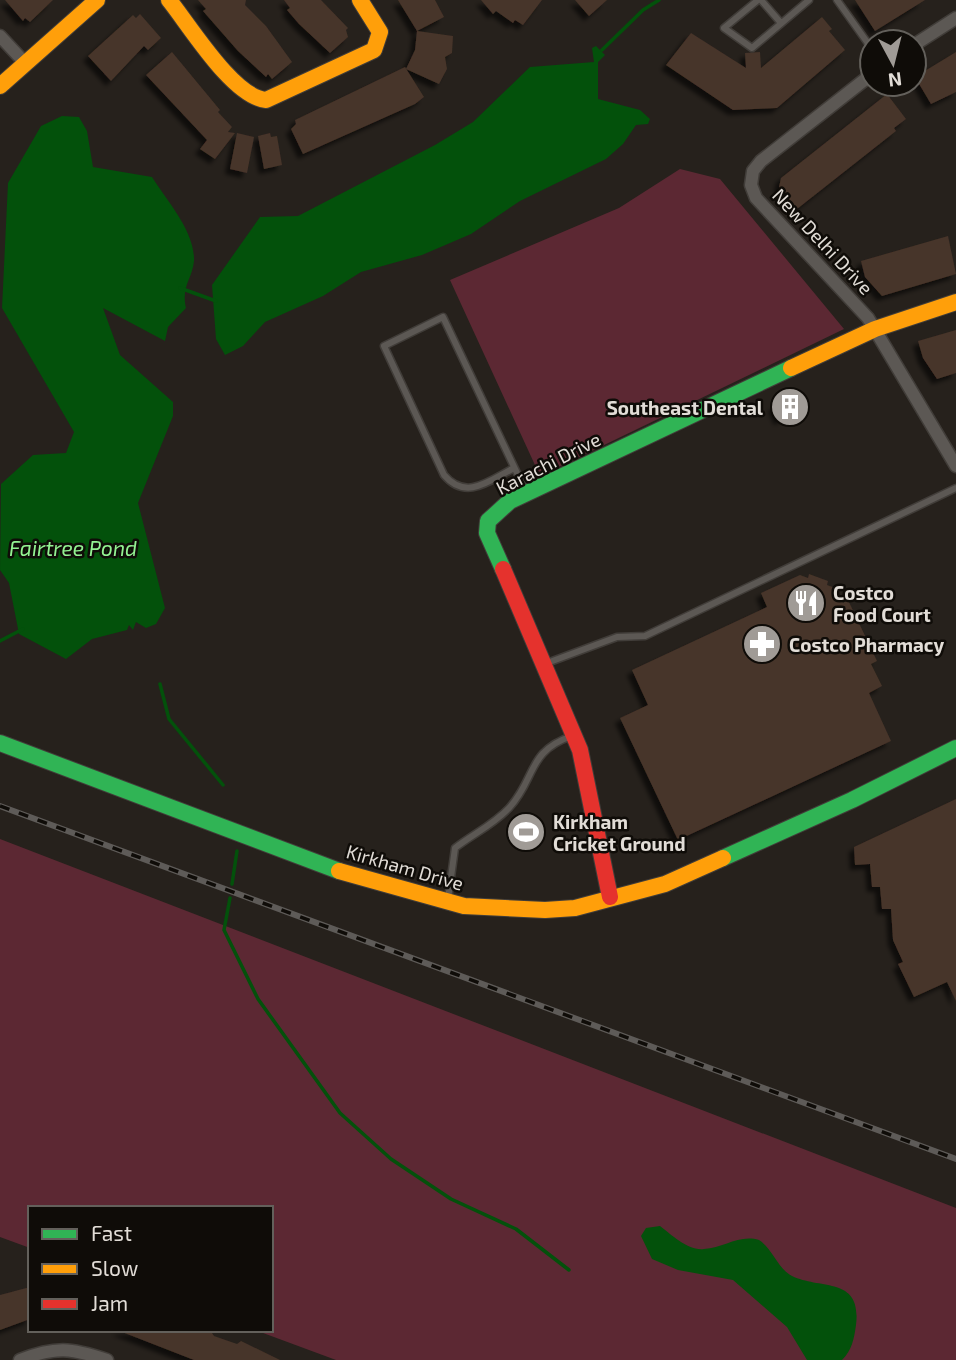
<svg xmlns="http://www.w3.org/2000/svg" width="956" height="1360" font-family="'Exo 2',sans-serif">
<defs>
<filter id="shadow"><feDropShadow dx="-5" dy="5" stdDeviation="2" flood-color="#0009"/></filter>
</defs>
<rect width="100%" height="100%" fill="#26211c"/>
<path fill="#5c2833" d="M680,169L720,179L844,329L540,476L450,280L619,208Z
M0,839L956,1208V1360H336L255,1330H271V1208H30V1248L0,1237Z"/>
<path fill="#03510b" d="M596,46L605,55L598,62V99L640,110L650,119L648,124L636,125L623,144L606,159L520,201L471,234L422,255L361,272L323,296L265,322L243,346L225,355L216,339L212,285L260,217L298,216L435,145L473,122L530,67L594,62L592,48Z
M62,116L79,117L87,131L93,167L152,177C167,201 195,231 194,261C192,280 181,286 186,308L168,327L165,341L103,308L120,355L173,402V416L138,503L165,608L156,624L146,628L136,622L133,630L129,625L127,630L92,639L66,659L19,634L9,583L0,570L1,484L33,455L66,453L74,432L2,308L8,183L41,126Z
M660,1226C672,1235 688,1251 704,1249C724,1248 739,1234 759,1240C773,1249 778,1269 792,1276C821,1290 862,1276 856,1325C854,1339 852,1350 842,1360H807L787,1327L733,1280L678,1270L652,1259L641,1236L646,1228Z"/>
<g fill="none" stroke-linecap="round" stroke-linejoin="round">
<path stroke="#03510b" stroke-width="3.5" d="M602,50L643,10L659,0
M180,288L216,301
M0,641L23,629
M160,684L169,719L223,785
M232,884L237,851
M230,898L224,930L258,999L340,1113L391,1159L451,1199L516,1229L569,1270"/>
</g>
<path fill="#473429" filter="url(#shadow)" d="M5,0H53L30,22L25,18L23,21Z
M198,0H246L245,5L266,26L292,62L272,79L268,74L266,77L238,51L203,11L206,9Z
M284,0H321L348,28L346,30L348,37L330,53L299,24L287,10L290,8Z
M398,0H435L444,17L417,31Z
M481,0H542L523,25L515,20L513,23L496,11L493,14Z
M575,0H607L589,16Z
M855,0H925L875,31Z
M140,14L161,38L148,50L144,46L111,81L88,56L133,15L136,18Z
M822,17L832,29L829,31L845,50L777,108L733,110L666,65L691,33L746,68L745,53L760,52L761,68Z
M417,31L453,36L452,53L445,57L447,69L439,84L406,69L415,50Z
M172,52L220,110L218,112L232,127L228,132L235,133L215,159L200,149L207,140L146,75Z
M956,52V92L931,104L915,77Z
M405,67L424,97L415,104L303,154L291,129L296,124L295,120Z
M887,94L906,119L894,128L896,131L797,209L779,187L781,178Z
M237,133L254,137L247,173L230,169Z
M270,133L271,137L277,136L282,165L264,169L258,136Z
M948,236L956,274L882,296L865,277L861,261Z
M956,330V373L937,379L923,358L918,341Z
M800,395L807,408L779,420L773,406Z
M809,574L828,581L827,585L835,588L843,603L848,600L877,661L871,664L882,686L869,693L891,741L678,840L620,718L648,705L632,670L767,607L761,593L800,575L808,578Z
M956,799V1001L947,982L914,997L898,964L903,962L893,940L891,909H882L880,887H872L870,864L855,865L854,847Z
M30,1287V1319L0,1330V1295Z
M117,1330H210L214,1336L237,1344L241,1341L280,1360H194Z"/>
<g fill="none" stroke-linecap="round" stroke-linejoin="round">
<defs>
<path id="lane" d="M758,0L724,28L752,48L809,0
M761,0L781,23
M837,0L872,49
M514,468C489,481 466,501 444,475L384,346L443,317L526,492
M547,663L617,637L645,636L956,488
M448,899L455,848C473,834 493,825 509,808C536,779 527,751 572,736"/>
<path id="street" d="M0,36L26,64
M914,45L956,18
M872,74L761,161L753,171L751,185L756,198L868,318L956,466
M20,1360C56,1346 71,1348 107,1360"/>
<path id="fast" d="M503,569L487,533L488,521L510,501L791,368
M0,743L339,871
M723,858L852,800L956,748"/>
<path id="slow" d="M169,0C190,26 233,97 266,100L374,50L380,32L360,0
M0,86L97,0
M791,368L875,329L956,302
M339,871L464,906L545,910L575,908L665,884L723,858"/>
<path id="jam" d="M503,569L580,750L610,897"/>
</defs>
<use href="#lane" stroke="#413d39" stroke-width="9"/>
<use href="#street" stroke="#413d39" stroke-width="15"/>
<use href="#fast" stroke="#413d39" stroke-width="18"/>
<use href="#slow" stroke="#413d39" stroke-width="18"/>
<use href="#jam" stroke="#413d39" stroke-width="18"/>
<use href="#lane" stroke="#5c5854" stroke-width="6"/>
<use href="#street" stroke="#5c5854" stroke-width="12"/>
<use href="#fast" stroke="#30b455" stroke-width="16"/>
<use href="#slow" stroke="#ff9f0a" stroke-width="16"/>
<use href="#jam" stroke="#e5322d" stroke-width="16"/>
<defs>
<path id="rail" d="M0,806L956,1159"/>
</defs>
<use href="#rail" stroke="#5e5b58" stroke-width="6"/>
<use href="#rail" stroke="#0f0c08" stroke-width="3.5" stroke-dasharray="10" stroke-linecap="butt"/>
</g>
<defs>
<symbol id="building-disc" viewBox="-11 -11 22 22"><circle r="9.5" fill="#a09b96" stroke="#0f0c08"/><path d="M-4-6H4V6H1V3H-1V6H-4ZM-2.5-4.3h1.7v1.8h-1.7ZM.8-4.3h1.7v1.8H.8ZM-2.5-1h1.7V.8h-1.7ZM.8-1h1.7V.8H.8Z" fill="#fff"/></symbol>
<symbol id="restaurant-disc" viewBox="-11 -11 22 22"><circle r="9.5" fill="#a09b96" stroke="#0f0c08"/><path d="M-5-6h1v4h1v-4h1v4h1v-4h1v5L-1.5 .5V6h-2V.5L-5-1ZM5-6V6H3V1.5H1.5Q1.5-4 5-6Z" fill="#fff"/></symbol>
<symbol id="pharmacy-disc" viewBox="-11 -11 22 22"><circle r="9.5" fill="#a09b96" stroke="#0f0c08"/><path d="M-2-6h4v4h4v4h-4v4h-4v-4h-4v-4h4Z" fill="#fff"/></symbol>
<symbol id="stadium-disc" viewBox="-11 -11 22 22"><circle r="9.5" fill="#a09b96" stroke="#0f0c08"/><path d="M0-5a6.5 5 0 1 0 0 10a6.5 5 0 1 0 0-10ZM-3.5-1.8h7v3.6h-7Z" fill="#fff"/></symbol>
</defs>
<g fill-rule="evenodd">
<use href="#building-disc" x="768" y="385" width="44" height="44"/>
<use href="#restaurant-disc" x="784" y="581" width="44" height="44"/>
<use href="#pharmacy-disc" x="740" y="622" width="44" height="44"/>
<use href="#stadium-disc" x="504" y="810" width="44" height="44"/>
</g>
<g text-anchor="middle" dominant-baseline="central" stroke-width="5" stroke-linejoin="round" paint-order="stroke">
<g font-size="19" fill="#e2ddd7" stroke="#0f0c08">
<text transform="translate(823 241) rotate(47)">New Delhi Drive</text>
<text transform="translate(548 463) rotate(-27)">Karachi Drive</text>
<text transform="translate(405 867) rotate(16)">Kirkham Drive</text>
</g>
<g font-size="19" font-weight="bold" fill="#e2ddd7" stroke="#0f0c08" text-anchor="start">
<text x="763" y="407" text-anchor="end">Southeast Dental</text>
<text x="833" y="592">Costco<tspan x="833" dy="22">Food Court</tspan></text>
<text x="789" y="644">Costco Pharmacy</text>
<text x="553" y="821">Kirkham<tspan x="553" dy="22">Cricket Ground</tspan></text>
</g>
<g font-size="21" font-style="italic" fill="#93f392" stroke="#0f0c08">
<text x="73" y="547">Fairtree Pond</text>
</g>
</g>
<rect x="28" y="1206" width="245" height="126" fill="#0f0c08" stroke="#63605b" stroke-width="2"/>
<rect x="42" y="1229" width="35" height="10" fill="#30b455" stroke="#63605b" stroke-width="2"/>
<text x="91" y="1241" font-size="21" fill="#e2ddd7">Fast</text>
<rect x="42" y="1264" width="35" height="10" fill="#ff9f0a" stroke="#63605b" stroke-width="2"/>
<text x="91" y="1276" font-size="21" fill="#e2ddd7">Slow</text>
<rect x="42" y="1299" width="35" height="10" fill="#e5322d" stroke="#63605b" stroke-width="2"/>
<text x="91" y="1311" font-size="21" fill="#e2ddd7">Jam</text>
<g transform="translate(893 63) rotate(173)"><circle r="33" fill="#0f0c08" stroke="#63605b" stroke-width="2"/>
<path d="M0-5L12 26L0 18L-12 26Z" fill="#a09b96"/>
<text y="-10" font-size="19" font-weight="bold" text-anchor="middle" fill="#e2ddd7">N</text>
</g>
</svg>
